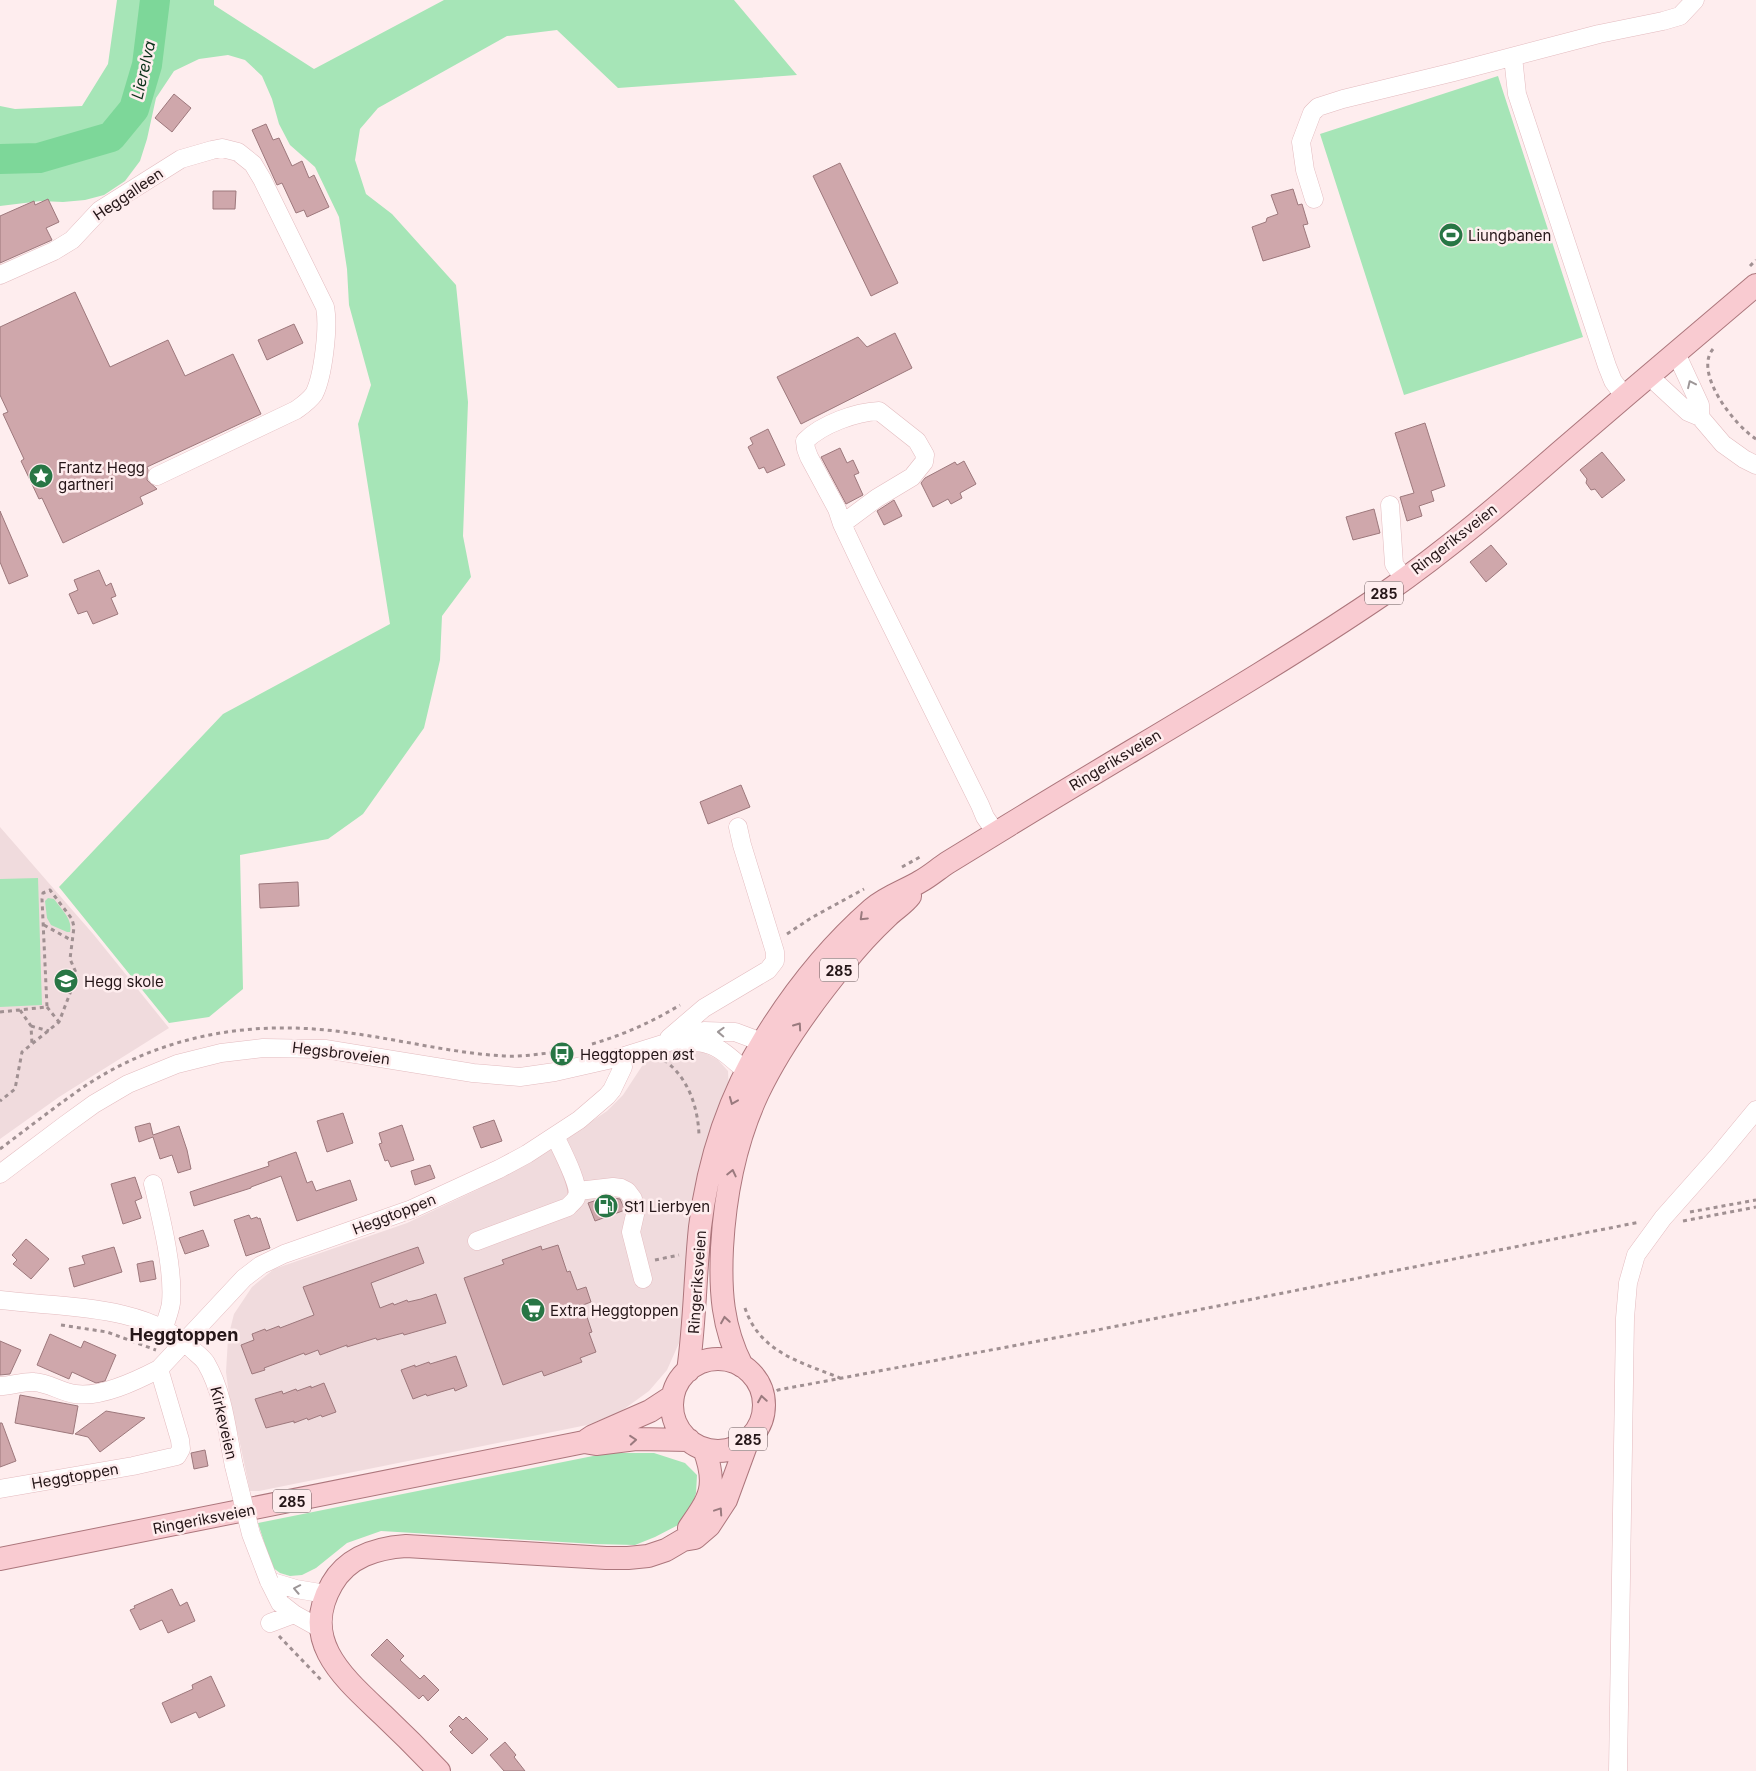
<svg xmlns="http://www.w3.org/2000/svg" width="1756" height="1771" font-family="Inter,sans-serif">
<rect width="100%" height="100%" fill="#feedee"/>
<path fill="#f0dbdd" d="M0,827L94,935L169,1028L59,1097L0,1139Z
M671,1049L701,1051L718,1060L728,1071L729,1091L679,1343L667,1370L649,1391L620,1412L587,1425L259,1491H250L238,1434L231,1410L226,1372L228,1338L234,1314L252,1287L274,1269L407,1223L477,1190L537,1158L607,1111L623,1095L644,1063Z"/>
<path fill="#a6e5b7" d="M117,0H214V5L314,69L444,0H734L797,75L618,88L557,30L507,36L378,108L360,129L355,160L366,194L392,214L456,285L468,402L463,536L471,577L442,616L440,660L424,728L363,814L328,839L240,855L243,989L209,1017L169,1023L59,887L223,714L390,624L358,424L371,385L349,305L347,269L339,217L315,167L290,145L279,124L272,99L262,76L245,60L228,55L199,59L174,71L156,98L147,139L140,161L125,181L104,195L85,200L63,202L41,201L0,206V106L15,109L82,106L108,64Z
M1498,76L1583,337L1404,395L1320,134Z
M38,878L42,1005L0,1007V879Z
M48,898L54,899C61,909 73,919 70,932H67L51,925L47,918L45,901Z
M608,1453H654L685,1463L697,1475L696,1493L691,1511L680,1524L655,1537L635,1545L595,1544L381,1531L347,1543L316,1568L302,1575L290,1576L280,1573L272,1567L258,1523Z"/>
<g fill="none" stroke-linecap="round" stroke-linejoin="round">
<path stroke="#7dd799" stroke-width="30" d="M0,159L39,158L111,137L134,109L147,65L155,0"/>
</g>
<path fill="#cfa7ab" stroke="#9d787c" d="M174,94L191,108L172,132L155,118Z
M266,124L273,140L279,138L292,166L302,161L309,178L314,175L329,207L307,217L304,210L296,213L282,183L277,185L252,130Z
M840,163L898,283L871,296L813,176Z
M1293,189L1298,205L1302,204L1308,224L1303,225L1310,247L1263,261L1252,227L1266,222L1267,218L1278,214L1271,195Z
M213,191H236L235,209H213Z
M48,199L59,222L46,228L52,240L0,263V216L34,201L35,205Z
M75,292L110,367L168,340L185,376L233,354L261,414L147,467L148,470L147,480L157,489L140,497L143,504L63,543L42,498L39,499L21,461L24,459L3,414L8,412L0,395V327Z
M294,324L303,343L267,360L258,340Z
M895,333L912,368L801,424L777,377L858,337L867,347Z
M1425,423L1445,486L1431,491L1434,501L1419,506L1422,516L1407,521L1400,497L1414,493L1395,433Z
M768,429L785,465L767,473L764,467L759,469L748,447L753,444L750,438Z
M840,448L847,463L853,460L859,473L854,475L863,495L846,504L821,457Z
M1602,452L1625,480L1602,498L1595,489L1591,490L1586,483L1587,479L1580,470Z
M964,461L976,484L960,493L962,498L951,504L948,499L933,507L921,483L925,478L955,462L957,465Z
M894,500L902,516L884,525L877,511Z
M1374,509L1380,533L1353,540L1346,517Z
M0,511L28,576L9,584L0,562Z
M1491,545L1507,564L1486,582L1470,562Z
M99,570L106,586L111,583L116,596L111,598L118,614L93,624L87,611L78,614L69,594L78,590L74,580Z
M741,785L750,807L708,824L700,802Z
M298,882L299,906L260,908L259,884Z
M343,1113L353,1143L327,1152L317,1121Z
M494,1120L502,1141L481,1148L473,1127Z
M150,1123L153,1135L179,1126L187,1150L191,1169L178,1173L172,1155L160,1159L153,1137L139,1142L135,1127Z
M402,1125L414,1160L391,1167L388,1160L385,1161L379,1144L382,1143L379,1133Z
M296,1152L307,1183L312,1181L316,1191L350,1180L357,1200L297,1221L281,1176L251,1187V1188L194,1206L190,1192L269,1166L268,1162Z
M430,1165L435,1178L415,1185L411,1171Z
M135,1177L142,1198L135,1201L141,1218L123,1224L111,1184Z
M613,1198L620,1199L625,1210L595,1221L588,1203L600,1199Z
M249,1215L251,1219L257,1217L258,1219L260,1218L270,1248L246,1256L234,1220Z
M203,1230L209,1246L185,1254L179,1238Z
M26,1239L49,1259L31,1279L13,1264L17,1260L12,1255Z
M558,1245L567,1272L570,1271L577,1290L586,1287L591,1302L583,1305L592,1332L589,1333L596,1352L580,1358L582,1362L544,1376L542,1371L503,1385L464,1278L504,1264L502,1260L541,1246L542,1250Z
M114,1247L122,1272L74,1287L69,1268L85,1264L82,1256Z
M418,1247L424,1263L371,1283L380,1308L393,1303L394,1305L407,1300L408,1302L421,1299L436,1294L446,1323L404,1335L403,1333L377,1340L376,1338L347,1347V1345L320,1355L318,1350L305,1355L304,1353L264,1368L265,1370L252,1374L241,1345L254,1340L252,1334L265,1329L266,1331L279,1326L280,1328L314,1315L303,1287Z
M151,1261H153L156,1279L140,1282L137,1264Z
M50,1334L81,1348L84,1341L116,1355L105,1381L96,1383L72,1372L69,1379L37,1365Z
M0,1341L21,1350L10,1374L0,1375Z
M456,1356L467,1386L455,1391L454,1388L427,1396L426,1394L413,1399L401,1370L415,1365V1367L429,1362L430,1364Z
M324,1383L336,1412L322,1417L321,1415L308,1420L307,1418L294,1423V1421L266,1428L255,1399L282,1391L283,1394L296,1389L297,1391L311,1386V1388Z
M20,1395L78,1406L73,1434L15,1423Z
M106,1411L145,1418L100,1452L88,1437L75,1434Z
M0,1423H2L16,1461L0,1467Z
M205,1450L208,1466L194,1469L191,1453Z
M172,1589L180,1606L187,1602L195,1621L168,1633L162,1620L140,1630L130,1610L135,1608L134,1606Z
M387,1639L404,1656L400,1660L420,1679L424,1675L439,1690L428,1701L423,1695L419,1699L371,1655Z
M211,1676L225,1706L199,1718L196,1712L171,1723L162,1703L193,1689L192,1685Z
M459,1716L463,1720L466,1717L488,1739L472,1754L450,1732L453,1730L449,1726Z
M505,1742L516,1755L514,1757L525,1771H504L490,1755Z"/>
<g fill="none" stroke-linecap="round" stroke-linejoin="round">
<defs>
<path id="minor" d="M1513,57L1517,94L1607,366L1613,381L1625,397
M1314,199L1305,170L1301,142L1312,113L1318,107L1343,99L1454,72L1599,34L1663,21L1680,16L1695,0
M0,275L54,251L72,240L100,210L181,159L212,150L222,148L238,152L253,164L262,179L325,307C329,327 323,377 314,394C309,401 303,405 296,410L157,476
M1676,353L1700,405V417
M1649,376L1688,412L1700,417L1723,444L1744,459L1756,465
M879,411L917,441L925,455L924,462L912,477L877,498L842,524L837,509L809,457L806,449L805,441C822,424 856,412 879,411Z
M1390,505L1394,564L1404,579
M842,524L869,581L980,805L985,817L996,833
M669,1038L704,1008L768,970L775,961V952L742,845L738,827
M679,1040C689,1043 698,1041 707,1044C722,1048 734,1061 746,1071L759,1069
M0,1174L65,1125L94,1104L128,1084L177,1064L221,1053L263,1048L325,1049L473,1073L520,1077L555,1072L621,1057L704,1031L735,1032L762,1042L767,1053
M153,1184C161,1218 174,1269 171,1303C170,1311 166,1320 164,1328
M578,1191L613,1187L621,1188L627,1191L633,1199L636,1210L631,1232L643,1279
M477,1241L568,1207C570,1204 575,1201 576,1198C582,1188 560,1147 555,1136
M0,1300C62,1308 145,1303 193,1350C197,1354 203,1358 206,1363C224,1394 227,1432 234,1466
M0,1386C12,1386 23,1381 34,1382C49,1383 61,1392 75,1394C101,1398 136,1381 159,1369
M0,1489L133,1466L177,1456L181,1449L180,1440L159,1369L244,1278L261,1265L284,1254L412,1209L499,1169L527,1154L579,1120L607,1096L612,1090L623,1067L621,1057
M269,1581L280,1603L294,1614L321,1629
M269,1581L296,1589L326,1594
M270,1623L294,1614
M1618,1771L1625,1318L1628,1283L1636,1255L1663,1218L1718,1156L1756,1110"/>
<path id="major" d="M672 1405a46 46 0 1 1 92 0a46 46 0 1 1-92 0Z
M742,1366C722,1327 720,1290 722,1248C725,1194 735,1142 758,1093C780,1047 812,1003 844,964C857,947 872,931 888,916C895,909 904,904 910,896
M688,1371C695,1323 695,1275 700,1227C708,1161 730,1095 765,1038C794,991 831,945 872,909C887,896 905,891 921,881C930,876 938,869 947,863C968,850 988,838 1009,825C1134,748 1263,676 1385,593C1447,550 1504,501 1560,452C1625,396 1691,340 1756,285
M587,1440L593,1436L650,1411L673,1396
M689,1528C710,1498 718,1486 704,1449
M0,1559L584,1442L596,1444L636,1439L689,1440
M439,1771C421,1752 402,1733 383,1715C344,1678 299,1641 332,1584C348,1556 377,1548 406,1546L606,1558H628L648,1556L666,1550L683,1540L695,1538L709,1526L726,1500L748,1440"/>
</defs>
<use href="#minor" stroke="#e3bbbf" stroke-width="19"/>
<use href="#major" stroke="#ac767c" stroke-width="24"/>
<path stroke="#a09092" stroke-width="3" stroke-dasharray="4 4" stroke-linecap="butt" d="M1750,266L1756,260
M1713,349C1693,373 1735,426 1756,439
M902,867L920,857
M44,925L71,940
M787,934L811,918L864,889
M47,1007L59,1022
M20,1010L31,1026L32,1044
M0,1012L47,1007L42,899L43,893L50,890L72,919L74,927L70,959L77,975L59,1022L22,1052L15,1089L0,1101
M31,1026L49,1031
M592,1044C623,1035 652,1022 680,1005
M664,1060C688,1077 698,1107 699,1135
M0,1149C28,1128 56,1106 85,1086C165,1033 257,1019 350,1033C402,1040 452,1053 504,1056C522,1057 539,1054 557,1052
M1690,1212L1756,1200
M1683,1221L1756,1207
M655,1260L679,1255
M745,1308C760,1353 801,1362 840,1378
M61,1325L107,1332L156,1350
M763,1399L778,1390L1092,1331L1640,1222
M279,1636L323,1682"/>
<use href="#minor" stroke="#fff" stroke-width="18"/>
<use href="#major" stroke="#f9cbd1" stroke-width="22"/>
<defs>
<path id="minor-bridge" d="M234,1466L251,1534L269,1581"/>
</defs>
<use href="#minor-bridge" stroke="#e3bbbf" stroke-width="19" stroke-linecap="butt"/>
<use href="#minor-bridge" stroke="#fff" stroke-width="18"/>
</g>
<defs><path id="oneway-chevron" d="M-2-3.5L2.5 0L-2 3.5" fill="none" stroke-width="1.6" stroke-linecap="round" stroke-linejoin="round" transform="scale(1.25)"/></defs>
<g stroke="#9d9697">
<use href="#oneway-chevron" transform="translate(1691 384) rotate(-115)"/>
<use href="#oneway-chevron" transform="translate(721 1032) rotate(-178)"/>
<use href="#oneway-chevron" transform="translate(297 1589) rotate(-169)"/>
</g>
<g stroke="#9a7a7e">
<use href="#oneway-chevron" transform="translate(863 917) rotate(136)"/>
<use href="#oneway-chevron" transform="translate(798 1026) rotate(-55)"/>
<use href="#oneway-chevron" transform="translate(733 1101) rotate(112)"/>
<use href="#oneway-chevron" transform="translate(732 1173) rotate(-77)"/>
<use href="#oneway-chevron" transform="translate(725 1320) rotate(-99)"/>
<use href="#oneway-chevron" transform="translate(762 1399) rotate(-99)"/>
<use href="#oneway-chevron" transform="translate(633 1440) rotate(-5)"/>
<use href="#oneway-chevron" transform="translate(719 1511) rotate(-56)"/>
</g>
<defs>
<symbol id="stadium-disc" viewBox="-11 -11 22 22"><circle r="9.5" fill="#287645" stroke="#feedee"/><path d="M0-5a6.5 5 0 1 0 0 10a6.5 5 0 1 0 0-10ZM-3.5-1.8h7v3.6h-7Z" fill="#fff"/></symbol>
<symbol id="sight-disc" viewBox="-11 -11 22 22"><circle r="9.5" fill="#287645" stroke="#feedee"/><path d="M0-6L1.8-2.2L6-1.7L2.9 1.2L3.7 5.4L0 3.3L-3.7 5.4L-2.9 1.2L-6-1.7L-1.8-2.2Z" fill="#fff"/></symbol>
<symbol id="school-disc" viewBox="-11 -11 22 22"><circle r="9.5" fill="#287645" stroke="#feedee"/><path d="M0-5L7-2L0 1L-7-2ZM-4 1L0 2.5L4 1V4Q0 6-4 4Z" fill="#fff"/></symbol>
<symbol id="bus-disc" viewBox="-11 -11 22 22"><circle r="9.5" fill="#287645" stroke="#feedee"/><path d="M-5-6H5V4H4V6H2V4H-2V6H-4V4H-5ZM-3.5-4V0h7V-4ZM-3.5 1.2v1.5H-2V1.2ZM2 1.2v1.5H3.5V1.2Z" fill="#fff"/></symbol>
<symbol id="fuel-disc" viewBox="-11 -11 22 22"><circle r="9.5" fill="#287645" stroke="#feedee"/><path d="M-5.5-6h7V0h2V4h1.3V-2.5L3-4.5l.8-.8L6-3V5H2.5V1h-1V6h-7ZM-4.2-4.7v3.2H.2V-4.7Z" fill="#fff"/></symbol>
<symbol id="supermarket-disc" viewBox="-11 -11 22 22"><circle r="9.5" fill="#287645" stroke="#feedee"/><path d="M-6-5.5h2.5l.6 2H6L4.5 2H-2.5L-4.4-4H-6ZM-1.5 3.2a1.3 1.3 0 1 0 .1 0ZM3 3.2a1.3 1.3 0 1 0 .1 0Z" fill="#fff"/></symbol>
</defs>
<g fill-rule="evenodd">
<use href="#stadium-disc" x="1437" y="221" width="28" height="28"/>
<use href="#sight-disc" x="27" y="462" width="28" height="28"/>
<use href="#school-disc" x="52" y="967" width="28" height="28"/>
<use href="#bus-disc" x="548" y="1040" width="28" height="28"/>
<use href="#fuel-disc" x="592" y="1192" width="28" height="28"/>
<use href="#supermarket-disc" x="519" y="1296" width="28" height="28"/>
</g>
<g text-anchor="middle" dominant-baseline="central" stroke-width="5" stroke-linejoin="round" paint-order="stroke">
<g fill="#feedee" stroke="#665658" stroke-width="1">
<rect x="1365" y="581.5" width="38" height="23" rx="4"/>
<rect x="820" y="958.5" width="38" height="23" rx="4"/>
<rect x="729" y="1427.5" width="38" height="23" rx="4"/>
<rect x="273" y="1489.5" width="38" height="23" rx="4"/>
</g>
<g font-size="14" font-weight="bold" fill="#251618">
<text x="1384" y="593">285</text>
<text x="839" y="970">285</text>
<text x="748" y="1439">285</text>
<text x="292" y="1501">285</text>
</g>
<g font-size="15" fill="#251618" stroke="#feedee">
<text transform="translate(128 194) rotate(-34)">Heggalleen</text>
<text transform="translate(1454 539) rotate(-38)">Ringeriksveien</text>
<text transform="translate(1115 760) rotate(-31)">Ringeriksveien</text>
<text transform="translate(341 1053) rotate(7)">Hegsbroveien</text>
<text transform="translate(394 1214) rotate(-21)">Heggtoppen</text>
<text transform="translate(697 1282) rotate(-86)">Ringeriksveien</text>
<text transform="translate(224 1423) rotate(77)">Kirkeveien</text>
<text transform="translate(75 1476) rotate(-10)">Heggtoppen</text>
<text transform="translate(204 1519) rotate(-11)">Ringeriksveien</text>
</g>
<g font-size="15" fill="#251618" stroke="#feedee" text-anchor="start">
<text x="1468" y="235">Liungbanen</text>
<text x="58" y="467">Frantz Hegg<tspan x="58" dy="17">gartneri</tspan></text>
<text x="84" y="981">Hegg skole</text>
<text x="580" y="1054">Heggtoppen øst</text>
<text x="624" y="1206">St1 Lierbyen</text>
<text x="550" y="1310">Extra Heggtoppen</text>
</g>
<g font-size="16" font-style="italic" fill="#0b321a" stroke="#feedee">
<text transform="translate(143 70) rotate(-77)">Lierelva</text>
</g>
<g font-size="18" font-weight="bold" fill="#251618" stroke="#feedee">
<text x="184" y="1334">Heggtoppen</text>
</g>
</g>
</svg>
